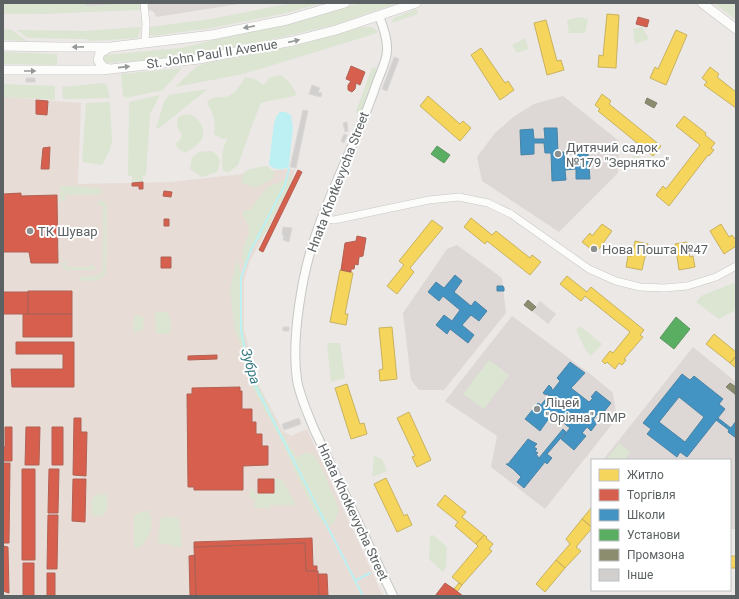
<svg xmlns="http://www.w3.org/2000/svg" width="739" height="599" font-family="Roboto,sans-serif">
<rect width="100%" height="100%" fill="#ebe8e6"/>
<path fill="#e8dcd6" d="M3,97L81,103L78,184L170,182L289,169L295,170L288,191L250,261L244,280V330L259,386L283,431L291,436L307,429L383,596H3Z"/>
<path fill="#dbd8d6" d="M540,301L556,314L548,324L532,311Z"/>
<path fill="#ddd8d6" d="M3,3H245L156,17L154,12L146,9L37,14H3Z
M563,96L619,141L618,173L559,232L482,181L477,157L495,133L513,117L534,104Z
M457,245L502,278L506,313L444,390H419L411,380L403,313L447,249Z
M512,316L593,376L613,393L617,418L545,509L491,467L497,436L445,401Z
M693,347L736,382V529H730V460H603Z"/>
<path fill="#dbe5d2" d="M3,3H85L86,6L133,3L141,4L139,10L37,14H3Z
M293,3H323L286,13L212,28L152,36L149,34V27L211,19Z
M360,3H398L334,25L226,50L161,59L106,63L102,59L105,55L182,48L214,40L289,24Z
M714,3H736V20Z
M416,9L418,14L391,23L394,18Z
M579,17L588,19L585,33H569L567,20Z
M141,27L138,38L91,41L85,39L28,38L17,30L84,31Z
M363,27H371L378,31L377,33L243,74L175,87L197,66L207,63L295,46Z
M642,27L649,39L635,44L633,29Z
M3,29L12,30L27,41L3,40Z
M525,38L529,49L517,53L512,45Z
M3,52L57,54V65L3,64Z
M375,67L377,70L361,113L358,114L356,111L372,68Z
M182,68L163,90L126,98L123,95L121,74Z
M281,75L290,83L297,95C285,99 273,99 261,103L253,123L238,165L228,173L223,170C221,159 222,147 228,138L222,139L214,134C217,122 212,112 207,102C215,95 215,98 225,97C234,95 241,85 245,77L255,79L264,85L269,78Z
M104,83L107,86L110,98L63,99L62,87Z
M3,84L55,86V100L3,97Z
M208,89L158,129L156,128L164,102L169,95Z
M160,95L150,114L146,175L143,176V182L132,183V176H128L129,102Z
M110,102L112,142L110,150L102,165L82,162L86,103Z
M187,114C193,115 194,116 198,120C210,135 200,145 185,153L179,149L175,144L180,140L182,135L177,126L178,117Z
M211,151C222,157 221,161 217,172L202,177L190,169L192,158L199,152Z
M636,154L647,162L642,166L629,161Z
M267,166L274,172L273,179C255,185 262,193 241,182L244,172L250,169Z
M293,174L288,191L277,208L268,229L251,250L244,270L242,257L244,245L248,236L249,227L242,215L244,211L251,209L267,187L280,182Z
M60,186H77L102,189L100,195H65V201H60Z
M99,201L105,202L107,205L106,272C101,282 91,281 81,281L79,279L80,277L98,276L103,271V206L98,204L97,202Z
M237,259L242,277V318L245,343L256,380L279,428L297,458L305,452L314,455L321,467L339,509L334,523L329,526L323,523L314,511L295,472L283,444L254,391L244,366L242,349L235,330L230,291Z
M63,262H66L67,267H90L92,264L95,268V270H65L63,268Z
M736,282V310L719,319L696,302L701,296Z
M155,312H167C172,318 172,326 169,334H157L156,332Z
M135,315L142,316L144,319L143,329L141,331L133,332L134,316Z
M580,326L602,344L591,356L586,351L576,330Z
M327,343H340L345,378L331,382Z
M489,360L509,375L484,409L463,394Z
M619,443L630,452L624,460H606Z
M374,456L382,459L387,471L372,477Z
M275,479H282L296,505H270V508H255V498H250V489H254L255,494H275Z
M106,494C108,503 109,508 103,516H93L91,505L94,495Z
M145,511H149C155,528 150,536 139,548L134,547V515Z
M164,517H179L182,547H173L170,544H158L160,519Z
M433,535L447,547L446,567L443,572L429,559L430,536Z"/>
<path fill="#bdf0f2" d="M280,112H285L291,115L293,128L289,165C285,171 276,170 270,166L269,163L274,124L276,117Z"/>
<path fill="#f6d55c" stroke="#c8b25e" d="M607,14L619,15L616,68L598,67L599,55L603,56Z
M546,20L557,61L561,60L564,70L547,75L534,23Z
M676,30L687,35L666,85L650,78L655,67L658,69Z
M481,48L505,83L508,81L514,90L500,100L471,55Z
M710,67L719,74L717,77L736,92V108L704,85L707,82L702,78Z
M602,94L611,101L609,104L661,146L653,156L598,111L600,109L595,105Z
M428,96L460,124L463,121L471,128L460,141L420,106Z
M684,116L706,133L705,135L715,143L711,148L714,150L709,156L708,155L669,206L656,195L663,186L666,189L700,145L676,126Z
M471,218L492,235L496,231L530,258L532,255L541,262L530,275L487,241L485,244L464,227Z
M432,220L443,228L410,268L414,272L397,294L387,286L404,265L399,261Z
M602,224L612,231L596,253L582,242L590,233L592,236Z
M721,224L729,237L732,235L736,240V246L724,254L710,231Z
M635,241L648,244L642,270L626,267L628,256H632Z
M687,242L690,257L693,256L695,267L679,270L675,244Z
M340,270L353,273L345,314H348L346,325L330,322Z
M567,276L587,292L591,287L644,330L640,335L643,337L624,359L626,360L622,365L619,363L615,369L607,362L605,364L602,361L610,351L613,353L630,332L585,296L581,301L560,284Z
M392,327L397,379L380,381L379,370L383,369L379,328Z
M714,334L736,352V356L730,363L706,344Z
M736,356V368L730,363Z
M347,384L360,424L364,423L367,434L351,439L335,388Z
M409,412L431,460L417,467L412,457L415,456L397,418Z
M386,478L404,516L407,514L412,525L397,532L374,484Z
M445,495L466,512L462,517L484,535L476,544L455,526L458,522L437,505Z
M592,507V527L582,519Z
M582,519L592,528L576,547L581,551L565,568L556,560L570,544L566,539Z
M484,535L487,537L486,538L493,544L489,549L492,551L462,585L452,577L478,546L476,544Z
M730,556H736V568H730Z
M556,560L565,568L545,592L536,584Z
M459,583L462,585L457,592L454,589Z"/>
<path fill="#d6604d" stroke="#b16154" d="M638,17L649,20L647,27L636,24Z
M351,66L365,72L360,85L356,83L355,89L352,92L348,90V85L351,81L346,79Z
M36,100L48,101L47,115L36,114Z
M50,147L49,169H41L43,148Z
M298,170L302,172L263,252L259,250Z
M143,182V189H139V186H132V183Z
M164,191L172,192L171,197L163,196Z
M21,193V196L57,195L58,263H31L29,252H3V194Z
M164,219H169V226H164Z
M357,236L366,238L363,256L359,257L358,265L355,264L354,269H351V272L341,270L345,243L356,241Z
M161,257H171V268H161Z
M28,291H72V314H28Z
M3,292H28V314H3Z
M23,314H72V337H23Z
M16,342H74V387H12L11,369H63V354H16Z
M217,355V359L188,360V356Z
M240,387V391H242V409H252V422H256V434H262V446H268V465L243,466V490H194V487H188L187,394H192V388Z
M74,418H81V432H87L86,476L73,475Z
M5,427H12V461H3V447H5Z
M26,427H40L39,465H25Z
M52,427H63V465H52Z
M3,463H10L9,543H3Z
M22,469H35V560H22Z
M49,469H59L58,513H48Z
M73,479H86L85,522L72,521Z
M258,479H274V493H258Z
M48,515H58L57,569H47Z
M312,538L313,566H317V571H306L305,543L194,547V542Z
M305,543L306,571H318L319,596H196L194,547Z
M3,546L8,547L9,593L3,591Z
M195,555L196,596H190L189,556Z
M23,563H34V596H23Z
M47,573H55V596H47Z
M318,574H327L328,596H319Z
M445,583L454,589L463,596H435Z"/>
<path fill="#4393c3" stroke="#4a84a6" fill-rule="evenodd" d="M544,128H557L558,153L564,152L565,165H576L575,154H588L590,179H576V169L565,170L566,180L552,181L551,153H545L544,143H534V154L521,155L520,130L533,129L534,139H545Z
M455,275L462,281L454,292L471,306L475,301L487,311L479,321L471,315L462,325L474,335L468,343L450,329L447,334L436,325L444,315L452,321L460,310L443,296L439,301L428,292L436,282L444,288Z
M497,286H503L504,288V291H497Z
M570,362L585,373L571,388L589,402L593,398L591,397L596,391L611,403L600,417L597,414L593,420L597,423L591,431L587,427L582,433L586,436L574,450L561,439L570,428L552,414L540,431L525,419L538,403L541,405L549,395L547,394L546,395L543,393L549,385L552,388L551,389L553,390L560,381L557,378Z
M682,374L690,380L694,376L723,399L719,404L725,409L687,457L680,452L677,457L647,434L651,429L643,423ZM679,397L704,417L685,442L659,422Z
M718,418L731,428L736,421V438L728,432L729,430L716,420Z
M563,429L566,432L547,454L552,458L547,464L545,462L524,488L517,482L521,477L513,469L506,464H508L528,439L537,444L534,447L537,449L535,451L538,453L536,454L539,458Z"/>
<path fill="#5aae61" stroke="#5b9762" d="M437,146L450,155L444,163L431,154Z
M676,317L690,329L674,349L660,338Z"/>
<path fill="#8c8c6e" stroke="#7e7f6b" d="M647,98L657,103L654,108L645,103Z
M528,300L536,307L532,311L524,305Z
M730,383L736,387V392L735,394L726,387Z"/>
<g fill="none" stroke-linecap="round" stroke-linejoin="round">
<path stroke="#bdf0f2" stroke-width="2" d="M287,166L289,169L285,185L251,250L241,278V330L247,360L255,385L363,596
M355,581L370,573"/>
</g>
<path fill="#d2d0cf" stroke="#dad7d6" d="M394,57L399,59L387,91L382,89Z
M26,78H35V82H26Z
M312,85L320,88L318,92L322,93L321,97L309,94Z
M303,110L308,111L296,168L290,167Z
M347,122L348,131L345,132L343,123Z
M344,134L347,135L344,143L341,141Z
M283,227L292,228L289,242L283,240L284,235H282Z
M283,327H289V331H283Z
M299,418L301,424L284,430L282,424Z"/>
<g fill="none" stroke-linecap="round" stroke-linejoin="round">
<defs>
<path id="minor" d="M144,3L146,24L145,43
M321,219L334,220L429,200L459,197L488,203L511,214L589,269L616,281L640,287L664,288L687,286L716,277L736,266"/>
<path id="tertiary" d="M379,16C383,26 388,39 387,51C387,60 379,76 376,85C359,136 333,184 316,234C302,273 291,339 297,380C300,397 308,414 314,429L393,596"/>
<path id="secondary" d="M702,3L736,29
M3,46L59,47H111L212,35L287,20L345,3
M109,69L103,67L98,60L100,53L110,47
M3,70H102L199,59L293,41L336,30L416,3"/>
</defs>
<use href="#minor" stroke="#c7c7c6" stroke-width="8"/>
<use href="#tertiary" stroke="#c7c7c6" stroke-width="10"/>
<use href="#secondary" stroke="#c7c6c6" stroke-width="10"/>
<use href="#minor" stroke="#fcfcfb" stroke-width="7"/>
<use href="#tertiary" stroke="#fcfcfb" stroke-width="8"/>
<use href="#secondary" stroke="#fcfcfb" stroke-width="9"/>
</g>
<defs><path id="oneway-solid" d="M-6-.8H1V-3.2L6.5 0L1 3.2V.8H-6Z"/></defs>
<g fill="#949898">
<use href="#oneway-solid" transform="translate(249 27) rotate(169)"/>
<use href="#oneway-solid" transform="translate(294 41) rotate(-13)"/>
<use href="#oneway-solid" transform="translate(78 47) rotate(179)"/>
<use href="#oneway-solid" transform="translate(124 67) rotate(-6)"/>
<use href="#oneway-solid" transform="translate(30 71)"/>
</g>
<g fill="#8e9191" stroke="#fff" stroke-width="1.5">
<circle cx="558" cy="154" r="4"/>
<circle cx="30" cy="231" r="4"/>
<circle cx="594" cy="249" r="4"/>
<circle cx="537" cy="409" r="4"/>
</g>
<g text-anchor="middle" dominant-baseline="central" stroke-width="4" stroke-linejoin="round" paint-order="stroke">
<g font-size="13" fill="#5c6263" stroke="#fff">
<text transform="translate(212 54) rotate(-9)">St. John Paul II Avenue</text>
<text transform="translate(338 182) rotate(-69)">Hnata Khotkevycha Street</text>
<text transform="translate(353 512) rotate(65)">Hnata Khotkevycha Street</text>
</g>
<g font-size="13" fill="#5c6263" stroke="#fff" text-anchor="start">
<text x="566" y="147">Дитячий садок<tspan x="566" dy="15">№179 "Зернятко"</tspan></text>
<text x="38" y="231">ТК Шувар</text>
<text x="602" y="249">Нова Пошта №47</text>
<text x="545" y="402">Ліцей<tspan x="545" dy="15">"Оріяна" ЛМР</tspan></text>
</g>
<g font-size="14" font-style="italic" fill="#3c7c86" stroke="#fff">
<text transform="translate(251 366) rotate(74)">Зубра</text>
</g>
</g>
<rect width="739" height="599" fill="none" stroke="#5c6263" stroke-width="8"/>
<rect x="591" y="459" width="140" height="132" fill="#ffffff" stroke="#bec0c1"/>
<rect x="599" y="469" width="20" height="12" fill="#f6d55c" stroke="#bec0c1"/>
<text x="627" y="479" font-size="12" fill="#5c6263">Житло</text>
<rect x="599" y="489" width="20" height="12" fill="#d6604d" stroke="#bec0c1"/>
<text x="627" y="499" font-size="12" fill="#5c6263">Торгівля</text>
<rect x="599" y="509" width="20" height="12" fill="#4393c3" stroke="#bec0c1"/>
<text x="627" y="519" font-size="12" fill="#5c6263">Школи</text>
<rect x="599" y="529" width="20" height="12" fill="#5aae61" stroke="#bec0c1"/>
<text x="627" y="539" font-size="12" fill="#5c6263">Установи</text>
<rect x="599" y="549" width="20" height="12" fill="#8c8c6e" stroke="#bec0c1"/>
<text x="627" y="559" font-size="12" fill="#5c6263">Промзона</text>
<rect x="599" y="569" width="20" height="12" fill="#d2d0cf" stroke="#bec0c1"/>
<text x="627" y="579" font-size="12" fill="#5c6263">Інше</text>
</svg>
